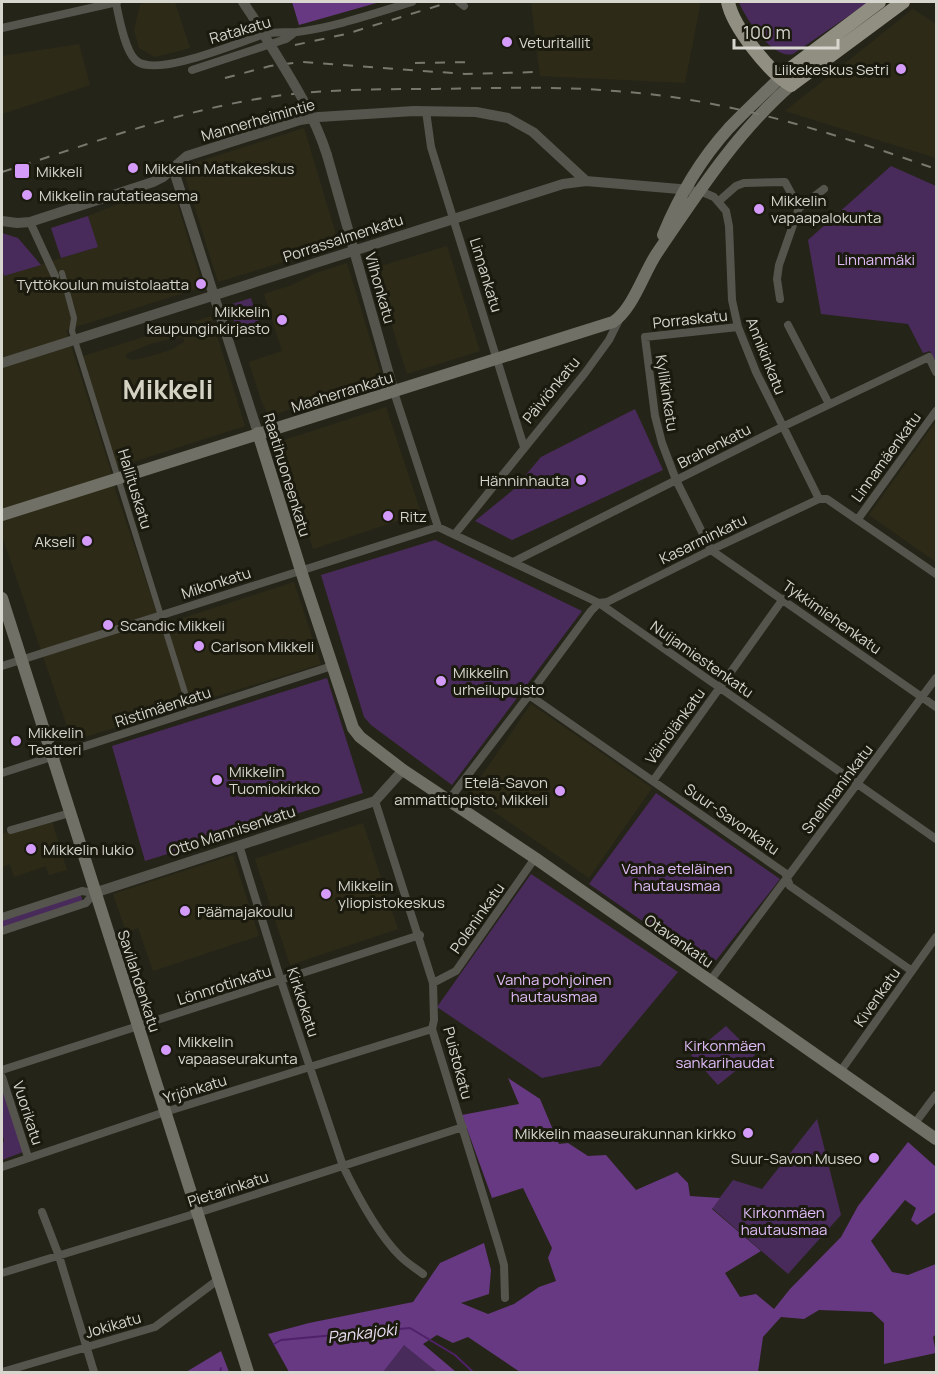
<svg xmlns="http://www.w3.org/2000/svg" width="938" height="1374" font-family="Manrope,sans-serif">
<rect width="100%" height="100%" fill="#252418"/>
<path fill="#2d2b18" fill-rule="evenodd" d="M146,2H175L190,48L155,57L139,48L134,30L140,5Z
M531,2H699L700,6L685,83L540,76Z
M913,9L936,24V158L785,111Z
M79,44L90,85L2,114V56Z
M304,128L339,245L218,282L182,167Z
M173,190L203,287L66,330L110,468L116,492L161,625L294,582L321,664L72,741L2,536V269L4,276L97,247L88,216L121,203L126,205Z
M447,246L480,351L407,374L374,268Z
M347,263L383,381L269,416L261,400L249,362L282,351L264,294L292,285L316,273Z
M211,316L245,426L114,468L80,357ZM178,337L184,338V342L171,350L140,359L131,360L125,357L128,353L150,344Z
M386,407L421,513L313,549L278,442Z
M936,421V562L869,515Z
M531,704L652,788L589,878L469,794Z
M51,818L67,870L49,875L46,866L14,877L10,864L2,867V834Z
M363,823L398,929L290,965L255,859Z
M233,855L259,936L153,971L138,928L126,932L113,894Z"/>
<path fill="#492b5b" d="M739,2H869L793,54C773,60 745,18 739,2Z
M891,166L936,186V363L930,351L923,353L908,324L821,314L808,240Z
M88,216L98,247L61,258L51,228Z
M2,233L18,238L41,265L4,276L2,269Z
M251,298L259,323L237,330L229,305Z
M635,409L663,470L512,540L475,521L513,490L541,457Z
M435,540L582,611L452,785L371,725L364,717L321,575Z
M327,678L363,793L145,861L112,746Z
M656,793L780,879L710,968L589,884Z
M531,874L678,972L600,1066L542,1078L437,1007Z
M80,893L83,902L2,929V918Z
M726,1026L755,1055L718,1085L691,1055Z
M2,1088L23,1152L2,1160V1144L4,1141L2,1131Z
M817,1119L841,1215L788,1274L712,1208L733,1180L762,1189Z
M404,1344L437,1372H382Z"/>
<path fill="#673982" d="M292,2H380L299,25Z
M508,1078L540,1099L559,1144L568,1143L588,1156L606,1155L636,1190L677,1172L688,1183L690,1196L720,1198L712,1209L761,1251L725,1273L740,1297L756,1294L774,1309L790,1289L841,1237L858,1206L908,1142L936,1167V1212L917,1225L911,1220L916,1208L905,1200L871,1241L892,1272L908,1275L936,1264V1334L933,1337L936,1353L884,1364V1323L872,1312L819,1310L804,1319L781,1317L763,1337L758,1372H520L468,1337L453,1343L437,1335L423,1344L456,1372H437L404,1345L383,1372H289L268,1334L309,1323L413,1302L440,1263L484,1243L491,1270L489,1294L461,1303L488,1314L514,1304L539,1287L556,1281L548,1258L552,1248L523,1188L492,1198L462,1115L519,1104Z
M221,1351L229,1372H186Z"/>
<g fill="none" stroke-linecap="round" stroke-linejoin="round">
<path stroke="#4f2169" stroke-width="2" d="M274,1344L281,1340L410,1328L455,1355L473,1372
M220,1372L221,1368"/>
<path stroke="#55554e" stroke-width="6" d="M62,273L74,318L72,331L78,350L191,712"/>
<path stroke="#55554e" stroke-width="8" d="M459,2L464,6
M116,3C119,17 125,54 138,62C161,76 239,42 265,34C275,31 287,33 297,32C336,27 375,13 412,2
M2,28L117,2
M192,70L286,39L294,33
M426,111L431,147L524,447
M700,191L714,197L726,211L729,226L732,300L738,327L756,372L819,499
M719,201L736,186L744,183L785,182L799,208L779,265L777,279L780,299
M799,208L824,189
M30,222L55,276
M788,325L829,404
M738,327L645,337L655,416L662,443L676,480L711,550L936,707
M394,392L438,527
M858,519L936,411
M438,527L599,603L936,839
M455,534L585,373L609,340L620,318
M513,562L782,427L929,357L936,372
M599,603L607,602L711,550L819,499H827L936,574
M2,666L438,527
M529,695L785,873L790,886L912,971
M2,773L332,666
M653,781L783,599
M375,801L433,983L434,1020L432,1029L499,1247L504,1265L505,1298
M448,801L529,695L591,611L599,603
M11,830L70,813
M239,845L281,981L343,1166C357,1195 377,1233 400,1256C407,1263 415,1268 423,1274
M2,917L82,891L94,893L86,903L2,931
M710,981L936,678
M433,983L456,971L535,858
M2,1070L420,935
M840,1072L936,937
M2,1077L28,1157
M915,1123L936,1095
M2,1167L165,1112L432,1029
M42,1212L59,1256L94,1372
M2,1273L207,1210L463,1127
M2,1372L155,1327L219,1279"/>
<path stroke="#55554e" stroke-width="10" d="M243,2L253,17
M327,155L394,392
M173,168L258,433
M2,221L17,223L30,222L153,182L163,177L187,156L300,120L319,117L414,111L476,112L508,118L533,132L586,181
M2,363L563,184L586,181L691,190
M94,893L375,801L403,770"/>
<path stroke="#717066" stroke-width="12" d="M663,235C679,196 701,159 729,128C747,109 767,91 786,72
M258,433L303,577L353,728L360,737L403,770L535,858L936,1139
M2,515L613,322C633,309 643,274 657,253C697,194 737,132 791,85
M2,598C83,857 165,1115 248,1372"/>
<path stroke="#908f82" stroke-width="14" d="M728,2C733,27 769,72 791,85
M786,72L879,2
M791,85L903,2"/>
<path stroke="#79786e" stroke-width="2" stroke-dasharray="10 10" stroke-linecap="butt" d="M295,45L346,34L450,2
M415,63L473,62
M225,78L270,66L302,62L465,74L537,72
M2,172C84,146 166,115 251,100C310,89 372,89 433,89C494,88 555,86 615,91C725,98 833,133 936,169"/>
<path stroke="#55554e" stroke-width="10" d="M253,17C280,62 311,105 327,155"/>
</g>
<g fill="#d59bfa" stroke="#1b1a0e" stroke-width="2">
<circle cx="507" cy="42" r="6"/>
<circle cx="901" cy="69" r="6"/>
<circle cx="133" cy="168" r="6"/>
<rect x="14" y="163" width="16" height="16" rx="3"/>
<circle cx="27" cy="195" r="6"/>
<circle cx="759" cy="209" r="6"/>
<circle cx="201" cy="284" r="6"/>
<circle cx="282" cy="320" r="6"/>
<circle cx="581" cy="480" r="6"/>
<circle cx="388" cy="516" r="6"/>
<circle cx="87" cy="541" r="6"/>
<circle cx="108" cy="625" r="6"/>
<circle cx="199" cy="646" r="6"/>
<circle cx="441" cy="681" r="6"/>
<circle cx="16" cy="741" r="6"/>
<circle cx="217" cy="780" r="6"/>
<circle cx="560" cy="791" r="6"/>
<circle cx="31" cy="849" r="6"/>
<circle cx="326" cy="894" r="6"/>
<circle cx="185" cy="911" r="6"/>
<circle cx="166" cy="1050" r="6"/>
<circle cx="748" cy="1133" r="6"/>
<circle cx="874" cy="1158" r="6"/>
</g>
<g text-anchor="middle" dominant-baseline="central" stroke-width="6" stroke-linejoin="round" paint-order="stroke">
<g font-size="15" fill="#d7d6ce" stroke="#1b1a0e">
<text transform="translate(240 30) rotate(-16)">Ratakatu</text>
<text transform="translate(258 120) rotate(-16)">Mannerheimintie</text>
<text transform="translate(343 238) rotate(-18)">Porrassalmenkatu</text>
<text transform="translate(486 275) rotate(73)">Linnankatu</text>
<text transform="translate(380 288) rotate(74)">Vilhonkatu</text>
<text transform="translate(690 319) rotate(-6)">Porraskatu</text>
<text transform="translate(766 356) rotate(68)">Annikinkatu</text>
<text transform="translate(551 390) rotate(-51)">Päiviönkatu</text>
<text transform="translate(342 392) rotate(-17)">Maaherrankatu</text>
<text transform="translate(667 393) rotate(81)">Kyllikinkatu</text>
<text transform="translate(714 446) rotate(-27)">Brahenkatu</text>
<text transform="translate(886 457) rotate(-54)">Linnamäenkatu</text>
<text transform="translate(287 475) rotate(73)">Raatihuoneenkatu</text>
<text transform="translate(135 489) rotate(73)">Hallituskatu</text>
<text transform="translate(703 539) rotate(-26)">Kasarminkatu</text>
<text transform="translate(216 583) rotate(-18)">Mikonkatu</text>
<text transform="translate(832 617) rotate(35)">Tykkimiehenkatu</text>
<text transform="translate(702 659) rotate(35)">Nuijamiestenkatu</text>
<text transform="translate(163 707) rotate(-18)">Ristimäenkatu</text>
<text transform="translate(675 726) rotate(-54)">Väinölänkatu</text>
<text transform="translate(837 789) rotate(-53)">Snellmaninkatu</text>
<text transform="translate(732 819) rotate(35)">Suur-Savonkatu</text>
<text transform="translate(232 831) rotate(-18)">Otto Mannisenkatu</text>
<text transform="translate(477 918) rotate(-55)">Poleninkatu</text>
<text transform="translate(679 941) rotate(35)">Otavankatu</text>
<text transform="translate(139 981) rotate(72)">Savilahdenkatu</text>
<text transform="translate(224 985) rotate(-18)">Lönnrotinkatu</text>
<text transform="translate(877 997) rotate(-55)">Kivenkatu</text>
<text transform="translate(303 1002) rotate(72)">Kirkkokatu</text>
<text transform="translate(458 1063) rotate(75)">Puistokatu</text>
<text transform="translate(195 1089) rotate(-17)">Yrjönkatu</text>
<text transform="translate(28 1113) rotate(72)">Vuorikatu</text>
<text transform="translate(228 1189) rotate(-18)">Pietarinkatu</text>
<text transform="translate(113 1325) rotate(-16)">Jokikatu</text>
</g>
<g font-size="15" fill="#d7d6ce" stroke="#1b1a0e" text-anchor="start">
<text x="519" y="42">Veturitallit</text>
<text x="889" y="69" text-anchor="end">Liikekeskus Setri</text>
<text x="145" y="168">Mikkelin Matkakeskus</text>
<text x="36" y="171">Mikkeli</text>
<text x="39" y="195">Mikkelin rautatieasema</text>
<text x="771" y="200">Mikkelin<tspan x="771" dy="17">vapaapalokunta</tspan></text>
<text x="189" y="284" text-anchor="end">Tyttökoulun muistolaatta</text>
<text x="270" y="311" text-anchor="end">Mikkelin<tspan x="270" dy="17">kaupunginkirjasto</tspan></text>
<text x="569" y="480" text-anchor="end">Hänninhauta</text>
<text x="400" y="516">Ritz</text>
<text x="75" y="541" text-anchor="end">Akseli</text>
<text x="120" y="625">Scandic Mikkeli</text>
<text x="211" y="646">Carlson Mikkeli</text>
<text x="453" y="672">Mikkelin<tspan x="453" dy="17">urheilupuisto</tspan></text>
<text x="28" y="732">Mikkelin<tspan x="28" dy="17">Teatteri</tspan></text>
<text x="229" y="771">Mikkelin<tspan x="229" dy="17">Tuomiokirkko</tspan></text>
<text x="548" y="782" text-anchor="end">Etelä-Savon<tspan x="548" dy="17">ammattiopisto, Mikkeli</tspan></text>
<text x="43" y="849">Mikkelin lukio</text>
<text x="338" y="885">Mikkelin<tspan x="338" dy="17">yliopistokeskus</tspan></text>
<text x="197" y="911">Päämajakoulu</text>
<text x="178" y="1041">Mikkelin<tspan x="178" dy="17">vapaaseurakunta</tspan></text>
<text x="736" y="1133" text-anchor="end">Mikkelin maaseurakunnan kirkko</text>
<text x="862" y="1158" text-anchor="end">Suur-Savon Museo</text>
</g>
<g font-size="15" fill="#e0bcf9" stroke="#1b1a0e">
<text x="876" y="259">Linnanmäki</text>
<text x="677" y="868">Vanha eteläinen<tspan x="677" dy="17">hautausmaa</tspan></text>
<text x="554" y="979">Vanha pohjoinen<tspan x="554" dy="17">hautausmaa</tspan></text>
<text x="725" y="1045">Kirkonmäen<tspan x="725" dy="17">sankarihaudat</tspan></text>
<text x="784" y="1212">Kirkonmäen<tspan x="784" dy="17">hautausmaa</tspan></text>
</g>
<g font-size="16" font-style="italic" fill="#ebdff4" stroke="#1b1a0e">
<text transform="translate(362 1333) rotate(-7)">Pankajoki</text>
</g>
<g font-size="27" font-weight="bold" fill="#d4d3c3" stroke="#1b1a0e">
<text x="168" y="388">Mikkeli</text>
</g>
</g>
<rect width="938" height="1374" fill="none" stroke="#d7d6ce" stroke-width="6"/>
<path d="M734 39v9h104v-9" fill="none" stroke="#d7d6ce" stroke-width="3"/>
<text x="743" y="39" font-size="18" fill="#d7d6ce" stroke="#1b1a0e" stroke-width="4.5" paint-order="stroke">100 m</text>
</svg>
